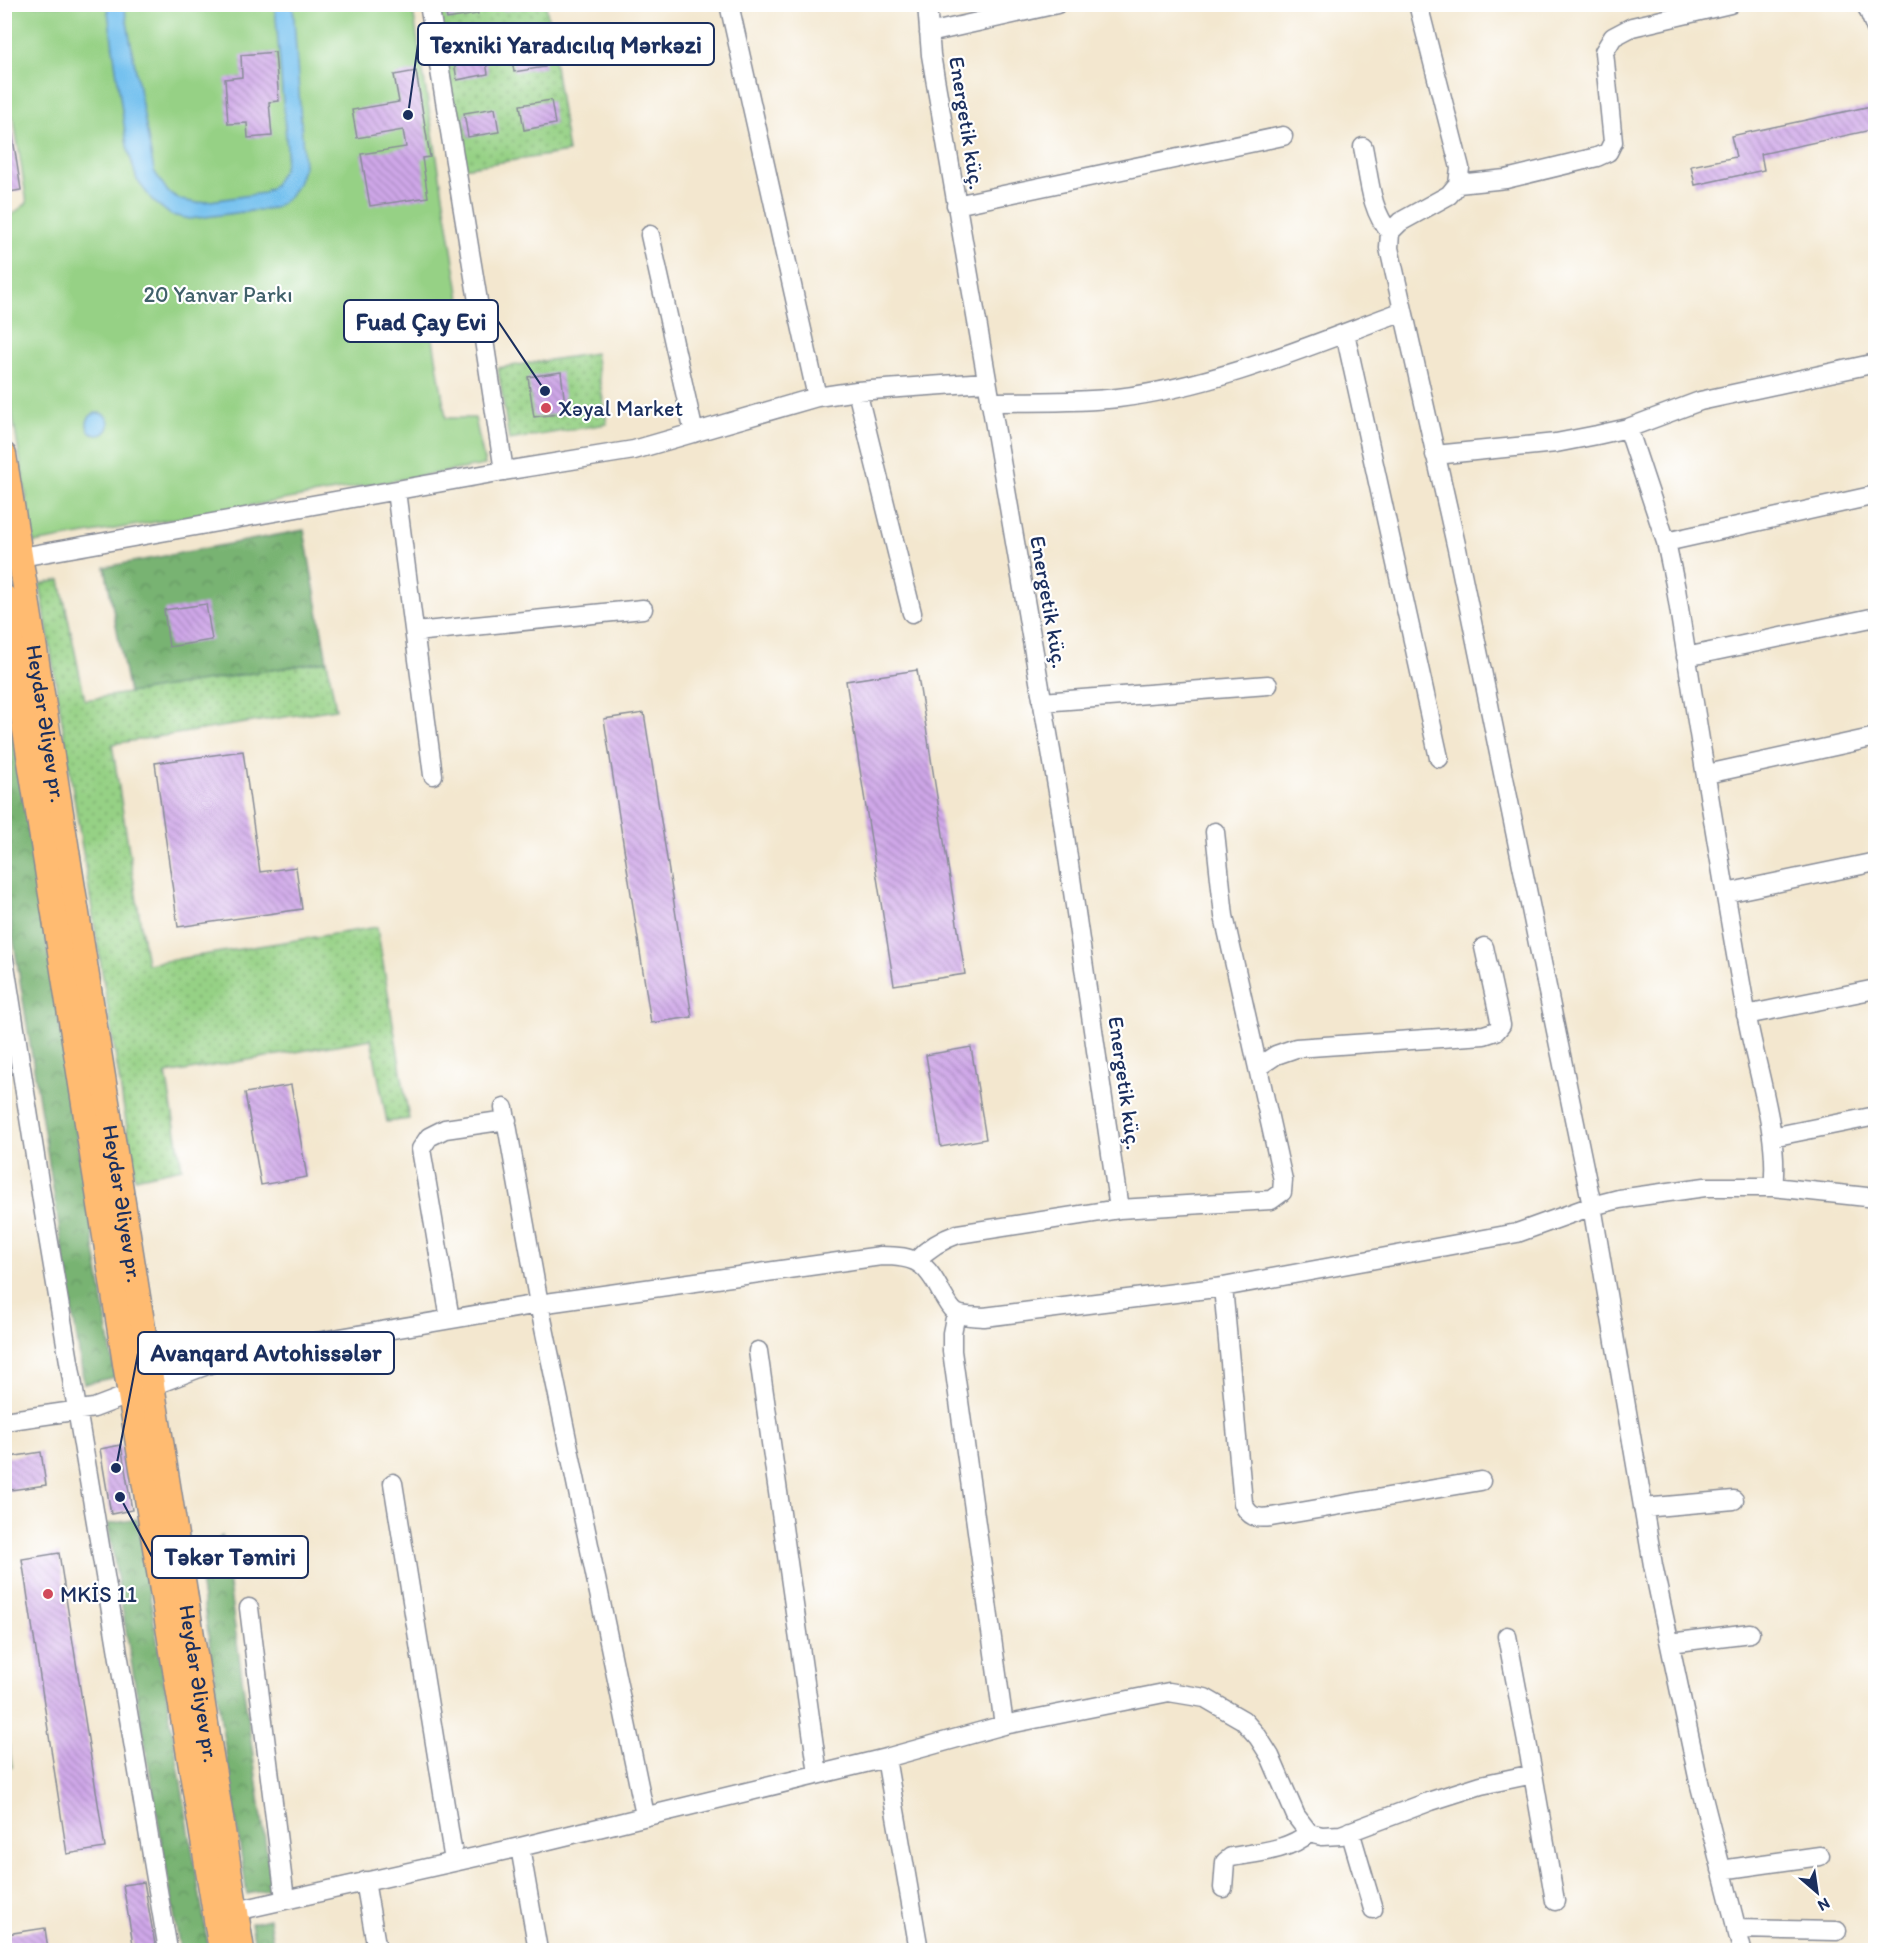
<svg xmlns="http://www.w3.org/2000/svg" width="1880" height="1955" font-family="Itim,sans-serif">
<defs>
<pattern id="grass-dots" width="8" height="8" patternUnits="userSpaceOnUse" patternTransform="scale(1.5)"><rect width="8" height="8" fill="#96d185"/><path d="M2 2h.1M6 6h.1" fill="none" stroke="#7aaa70" stroke-width="1.8" stroke-linecap="round"/></pattern>
<pattern id="forest-crowns" width="20" height="18" patternUnits="userSpaceOnUse" patternTransform="scale(1.5)"><rect width="20" height="18" fill="#78b372"/><path d="M2 6a3 3 0 1 1 6 0M12 15a3 3 0 1 1 6 0" fill="none" stroke="#629261"/></pattern>
<pattern id="building-back-hatch" width="6" height="6" patternUnits="userSpaceOnUse" patternTransform="scale(1.5)"><rect width="6" height="6" fill="#cfa7e8"/><path d="M-1 5l2 2M0 0l6 6M5-1l2 2" fill="none" stroke="#a788bf"/></pattern>
</defs>
<rect width="100%" height="100%" fill="#fff"/>
<filter id="ink" filterUnits="userSpaceOnUse"><feTurbulence type="fractalNoise" baseFrequency=".0167" numOctaves="2"/><feDisplacementMap in="SourceGraphic" scale="12" xChannelSelector="R" yChannelSelector="G"/><feConvolveMatrix kernelMatrix="1 2 1 2 8 2 1 2 1" color-interpolation-filters="sRGB"/></filter>
<filter id="wash" filterUnits="userSpaceOnUse"><feTurbulence type="fractalNoise" baseFrequency=".008" numOctaves="4" result="noise"/><feDisplacementMap in="SourceGraphic" scale="24" xChannelSelector="R" yChannelSelector="G"/><feGaussianBlur stdDeviation="1.35" result="paint"/><feColorMatrix in="noise" values="0 0 0 0 0 0 0 0 0 0 0 0 0 0 0 0 0 1.4 0 .05"/><feComposite in="paint" operator="in"/></filter>
<g filter="url(#wash)">
<rect width="100%" height="100%" fill="#f3e7cf"/>
<path fill="url(#grass-dots)" stroke="#588072" stroke-width="1.5" d="M436,5H546L568,152L463,168Z
M595,353L607,424L509,440L498,368Z
M60,580L85,700L327,661L336,709L112,744L147,964L377,927L409,1119L387,1122L371,1039L166,1074L182,1168L135,1178L40,584Z"/>
<path fill="url(#forest-crowns)" stroke="#4a7168" stroke-width="1.5" d="M304,530L327,661L129,693L105,567Z
M4,671L115,1377L84,1384L5,886Z
M137,1519L209,1950H180L108,1524Z
M222,1536L272,1889L247,1894L197,1560Z
M269,1919L274,1950H256L251,1923Z"/>
<path fill="#96d185" stroke="#588072" stroke-width="1.5" d="M5,5H412L461,305L429,315L446,418H475L485,465L34,543L5,370V220L27,203L14,119L5,110Z
M5,1723L12,1767L5,1769H4Z"/>
<path fill="#75c1ef" stroke="#4878a6" stroke-width="1.5" d="M107,5H124L154,171L168,192L181,200L197,203L264,193L274,185L284,168L287,150L275,5H293L304,166L298,184L288,198L274,208L190,219L171,215L153,201L137,180L127,146Z
M87 424a11 11 0 1 1 22 0a11 11 0 1 1-22 0Z"/>
<g id="blocks">
<path fill="url(#building-back-hatch)" d="M444,4H476L478,14L447,19Z
M502,4H537V6L503,11Z
M541,42L545,67L514,72L510,47Z
M484,50L488,74L457,80L453,55Z
M275,52L279,101L269,102L272,136L248,138L247,123L228,124L225,79L242,77L241,55Z
M416,71L430,157L422,158L428,197L370,206L361,154L406,147L403,130L357,138L352,110L399,102L394,75Z
M551,100L555,124L524,130L520,105Z
M1876,105V129L1761,154L1764,170L1695,185L1691,166L1736,157L1731,136Z
M495,108L499,132L468,137L464,113Z
M11,125L21,190L4,193V126Z
M561,372L566,413L534,417L528,377Z
M206,604L212,640L169,647L164,610Z
M917,670L965,974L894,985L846,681Z
M644,713L692,1017L651,1023L604,719Z
M243,751L260,872L296,867L302,909L178,927L155,763Z
M971,1047L986,1139L941,1147L926,1055Z
M291,1085L307,1177L261,1185L245,1093Z
M121,1445L132,1510L111,1514L100,1449Z
M41,1452L46,1485L4,1491V1458Z
M59,1553L105,1848L67,1854L22,1559Z
M144,1882L156,1950H134L123,1885Z
M45,1928L48,1950H9L7,1934Z"/>
</g>
</g>
<g filter="url(#ink)">
<use href="#blocks" fill-opacity="0" stroke="#878b96" stroke-width="1.5"/>
<g fill="none" stroke-linecap="round" stroke-linejoin="round">
<defs>
<path id="minor" d="M429,4L478,301L504,471
M729,4L817,397
M927,4L931,55L1061,809L1119,1209
M1418,4L1460,168L1458,184L1449,195L1400,222L1390,232L1389,248L1457,549L1592,1206L1653,1565L1699,1782L1742,1950
M1866,4L1876,29
M929,33L1057,4
M1363,147C1369,175 1370,211 1390,232
M1458,184L1506,179L1597,157L1608,152L1613,142L1604,52L1613,37L1632,27L1730,4
M956,205L1283,136
M650,235L694,433
M1345,333L1439,758
M857,391L912,613
M990,402C1032,401 1076,403 1118,398C1217,386 1311,345 1403,311
M1628,428L1666,542L1676,589C1698,730 1721,871 1746,1012C1755,1065 1780,1135 1773,1187
M1435,455L1556,443L1597,435L1628,428L1700,401L1876,363
M396,491L433,775
M1666,542L1876,495
M21,557L504,471L634,450L817,397L857,391L986,382
M415,632L643,609
M1686,657L1876,617
M1042,702L1268,685
M1707,774L1876,737
M1726,893L1876,862
M4,959L44,1213L168,1950
M1746,1015L1876,989
M1258,1067L1276,1055L1296,1048L1484,1035L1496,1031L1501,1025L1484,947
M504,1108L539,1304L645,1815
M1772,1137L1876,1116
M917,1260C929,1247 941,1240 958,1234L1119,1209L1271,1200L1282,1192L1283,1180L1224,916L1215,832
M1223,1287L1243,1503C1249,1517 1256,1519 1271,1517L1481,1481
M956,1313L952,1333V1351L1004,1725
M450,1319L421,1149L429,1137L445,1129L507,1120
M758,1351L818,1774
M4,1421L94,1408L215,1362L258,1352L539,1304L881,1256C916,1256 926,1262 942,1294C946,1300 950,1309 956,1313C963,1317 976,1316 984,1317L1223,1287L1517,1233L1592,1206L1619,1199L1705,1187H1773L1876,1198
M393,1483L454,1861
M1643,1508L1734,1500
M249,1608L285,1899
M1507,1636L1533,1774L1555,1901
M1670,1643L1750,1633
M886,1758L919,1950
M1350,1831L1373,1909
M520,1847L538,1950
M1721,1870L1820,1856
M365,1881L377,1950
M1223,1888L1225,1862L1231,1857C1259,1852 1287,1851 1309,1833
M236,1911L520,1847L886,1758L1004,1725L1169,1692L1205,1698L1243,1720L1258,1737L1270,1756L1296,1816L1309,1833L1322,1836L1341,1835L1431,1801L1481,1785L1533,1774
M1736,1929L1837,1931"/>
<g id="major">
<path id="s1" d="M4,455L242,1950"/>
<path d="M4,597L130,1395L221,1950"/>
</g>
</defs>
<use href="#minor" stroke="#878b96" stroke-width="21"/>
<use href="#major" stroke="#878b96" stroke-width="27"/>
<use href="#minor" stroke="#fff" stroke-width="18"/>
<use href="#major" stroke="#ffbb71" stroke-width="24"/>
</g>
</g>
<g fill="#d1495b" stroke="#fff" stroke-width="2">
<circle cx="546" cy="408" r="6"/>
<circle cx="48" cy="1594" r="6"/>
</g>
<g text-anchor="middle" dominant-baseline="central" stroke-width="4.5" stroke-linejoin="round" paint-order="stroke">
<g font-size="22" fill="#1b2f5e" stroke="#fff">
<text transform="translate(967 123) rotate(81)">Energetik küç.</text>
<text transform="translate(1049 602) rotate(80)">Energetik küç.</text>
<text stroke="none"><textPath href="#s1" startOffset="272">Heydər Əliyev pr.</textPath></text>
<text transform="translate(1125 1083) rotate(82)">Energetik küç.</text>
<text stroke="none"><textPath href="#s1" startOffset="758">Heydər Əliyev pr.</textPath></text>
<text stroke="none"><textPath href="#s1" startOffset="1244">Heydər Əliyev pr.</textPath></text>
</g>
<g font-size="22" fill="#40606a" stroke="#fff">
<text x="218" y="294">20 Yanvar Parkı</text>
</g>
<g font-size="22" fill="#1b2f5e" stroke="#fff" text-anchor="start">
<text x="558" y="408">Xəyal Market</text>
<text x="60" y="1594">MKİS 11</text>
</g>
</g>
<path fill="none" stroke="#1b2f5e" stroke-width="2" d="M408 115L418 44M545 391L498 321M116 1468L138 1353M120 1497L152 1557"/>
<g fill="#1b2f5e" stroke="#fff" stroke-width="2">
<circle cx="408" cy="115" r="6"/>
<circle cx="545" cy="391" r="6"/>
<circle cx="116" cy="1468" r="6"/>
<circle cx="120" cy="1497" r="6"/>
</g>
<g fill="#fff" stroke="#1b2f5e" stroke-width="2">
<rect x="418" y="23" width="296" height="42" rx="6"/>
<rect x="344" y="300" width="154" height="42" rx="6"/>
<rect x="138" y="1332" width="256" height="42" rx="6"/>
<rect x="152" y="1536" width="156" height="42" rx="6"/>
</g>
<g font-size="24" text-anchor="middle" font-weight="bold" fill="#1b2f5e">
<text x="566" y="53">Texniki Yaradıcılıq Mərkəzi</text>
<text x="421" y="330">Fuad Çay Evi</text>
<text x="266" y="1361">Avanqard Avtohissələr</text>
<text x="230" y="1565">Təkər Təmiri</text>
</g>
<rect width="1880" height="1955" fill="none" stroke="#fff" stroke-width="24"/>
<g transform="translate(1817 1892) rotate(151)" stroke="#ffffff" stroke-width="4.5" paint-order="stroke">
<path d="M0-4.5L10 22L0 15L-10 22Z" fill="#1b2f5e"/>
<text y="-9" font-size="16" font-weight="bold" text-anchor="middle" fill="#1b2f5e">N</text>
</g>
</svg>
